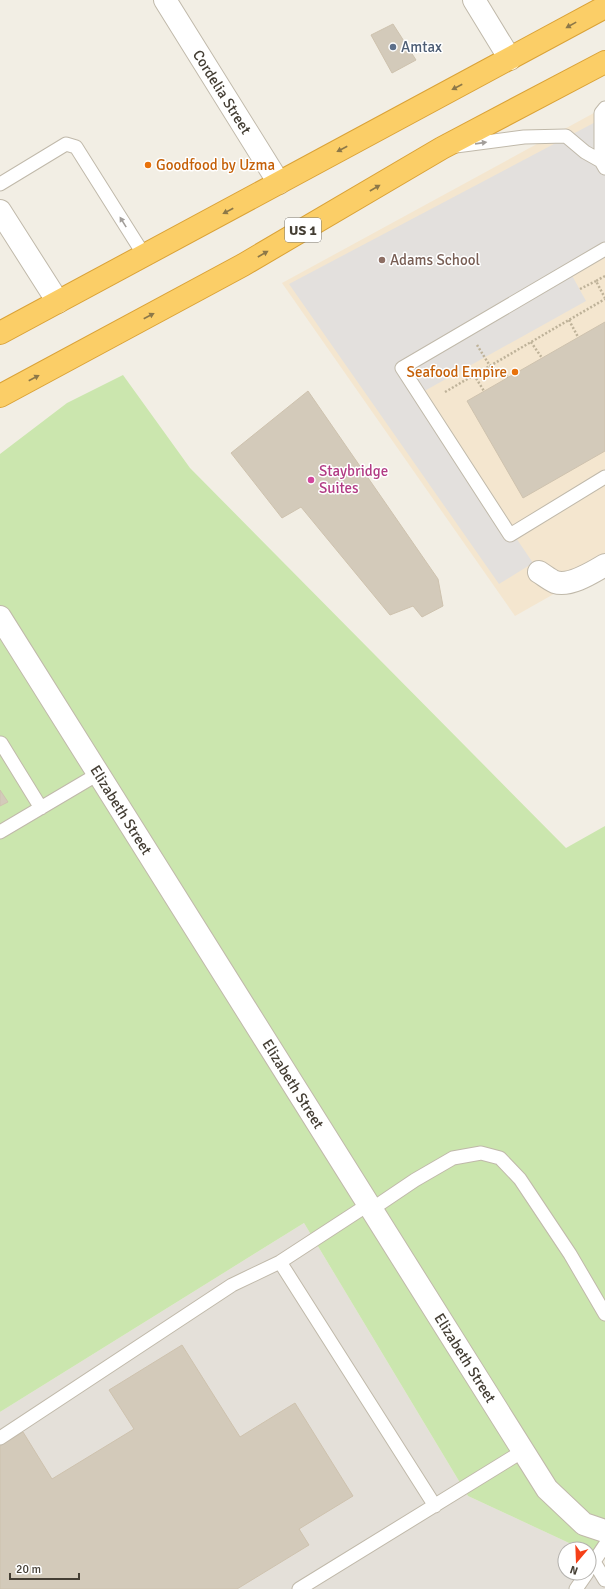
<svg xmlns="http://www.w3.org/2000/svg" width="605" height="1589" font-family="Signika,sans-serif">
<rect width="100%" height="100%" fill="#f2eee4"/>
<path fill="#f4e6cf" d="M605,107V565L515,616L282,283Z"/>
<path fill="#e4e0d9" d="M304,1223L468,1496L582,1549H565V1573H589V1554L605,1589H0V1412Z"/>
<path fill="#cbe6ae" d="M123,375L190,468L566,848L605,826V1558L589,1552V1549H582L468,1496L304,1223L0,1412V454L67,403Z"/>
<path fill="#e3e0dd" d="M605,117V249L569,270L586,301L419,394L533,563L499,584L289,284Z"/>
<path fill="#d3caba" stroke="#cec2ae" d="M393,24L416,60L392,73L371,35Z
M605,322V451L523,498L467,401Z
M308,391L438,579L443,606L422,617L413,606L390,615L301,507L282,518L231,453Z
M0,790L8,802L0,806Z
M182,1345L240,1437L295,1403L353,1496L299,1529L309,1545L237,1589H0V1446L23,1432L52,1479L134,1429L109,1390Z"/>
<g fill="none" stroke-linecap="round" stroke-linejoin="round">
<defs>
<path id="lane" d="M456,146L524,137L566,136L585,152L601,161
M605,168L601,161V113L605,108
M0,184L66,144L76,147L144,255
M605,249L402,368L510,535L605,477
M1,743L41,808
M0,832L98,774
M372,1209L415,1180L453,1158L481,1153L500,1158L520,1179L570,1254L605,1314
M280,1262L435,1506
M0,1438L232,1285L280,1262L369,1204
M594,1562L605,1580
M589,1569L605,1545
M299,1589L523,1451
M576,1589L587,1573"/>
<path id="street" d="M165,0L279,183
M474,0L510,59
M0,211L58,302
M539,572C544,575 550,580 555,582C570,587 593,572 605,565
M0,617L547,1489L584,1524L605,1531"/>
<path id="highway" d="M0,333L605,7
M0,396L243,265L442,148L605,62"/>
</defs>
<use href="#lane" stroke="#c0b9aa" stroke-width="15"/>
<use href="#street" stroke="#c0b9aa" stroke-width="24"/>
<use href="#highway" stroke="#daa237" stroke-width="24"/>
<path stroke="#beb299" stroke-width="2.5" stroke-dasharray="2 2" stroke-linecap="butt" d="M605,276L596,281L605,298
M580,289L596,281
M569,320L578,337
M531,342L542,358
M477,345L490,366L508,377
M474,375L484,391
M445,392L605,299"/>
<use href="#lane" stroke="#fff" stroke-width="13"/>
<use href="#street" stroke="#fff" stroke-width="22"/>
<use href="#highway" stroke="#fbce67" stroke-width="22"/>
</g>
<defs><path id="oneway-solid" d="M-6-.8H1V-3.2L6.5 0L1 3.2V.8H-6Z"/></defs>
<g fill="#8d7848">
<use href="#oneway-solid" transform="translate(571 25) rotate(151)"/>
<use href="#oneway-solid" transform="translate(457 87) rotate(152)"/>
<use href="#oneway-solid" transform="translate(342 149) rotate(152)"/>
<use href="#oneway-solid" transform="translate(375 188) rotate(-30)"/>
<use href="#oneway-solid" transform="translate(228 211) rotate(152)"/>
<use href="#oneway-solid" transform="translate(263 254) rotate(-30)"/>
<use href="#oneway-solid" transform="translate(149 316) rotate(-28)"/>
<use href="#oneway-solid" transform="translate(34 378) rotate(-28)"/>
</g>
<g fill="#a29e9a">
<use href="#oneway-solid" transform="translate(481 143) rotate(-8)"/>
<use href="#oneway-solid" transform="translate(123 222) rotate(-122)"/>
</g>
<circle fill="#5c6f8a" stroke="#fff" stroke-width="1.5" cx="393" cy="47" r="4"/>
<g fill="#e8710a" stroke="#fff" stroke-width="1.5">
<circle cx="148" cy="165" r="4"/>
<circle cx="515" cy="372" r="4"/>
</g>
<circle fill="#8d6e63" stroke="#fff" stroke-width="1.5" cx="382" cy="260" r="4"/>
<circle fill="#d1479c" stroke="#fff" stroke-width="1.5" cx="311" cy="480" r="4"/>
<g text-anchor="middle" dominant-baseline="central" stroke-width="3" stroke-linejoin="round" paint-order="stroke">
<rect fill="#fff" stroke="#7c7871" stroke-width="1" x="285" y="218" width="36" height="24" rx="3"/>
<g font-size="14" font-weight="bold" fill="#443e34">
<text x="303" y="230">US 1</text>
</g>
<g font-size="15" fill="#4e5e75" stroke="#fff" text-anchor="start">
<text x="401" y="47">Amtax</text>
</g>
<g font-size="15" fill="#443e34" stroke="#fff">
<text transform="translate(222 92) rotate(58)">Cordelia Street</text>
<text transform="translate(121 810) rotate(58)">Elizabeth Street</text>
<text transform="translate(293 1084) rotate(58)">Elizabeth Street</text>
<text transform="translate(465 1358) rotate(58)">Elizabeth Street</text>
</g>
<g font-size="15" fill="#c56008" stroke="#fff" text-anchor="start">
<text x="156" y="165">Goodfood by Uzma</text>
<text x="507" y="372" text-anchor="end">Seafood Empire</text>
</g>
<g font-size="15" fill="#785e54" stroke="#fff" text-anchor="start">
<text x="390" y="260">Adams School</text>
</g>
<g font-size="15" fill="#b23c85" stroke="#fff" text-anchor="start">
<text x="319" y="471">Staybridge<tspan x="319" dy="17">Suites</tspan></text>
</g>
</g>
<g transform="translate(577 1561) rotate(199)"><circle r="19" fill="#ffffff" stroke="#b4b2ae"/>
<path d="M0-3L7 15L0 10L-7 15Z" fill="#f54018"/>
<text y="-6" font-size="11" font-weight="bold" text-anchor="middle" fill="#443e34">N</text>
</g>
<path d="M10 1573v6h69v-6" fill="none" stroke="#443e34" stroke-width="2"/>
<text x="16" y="1573" font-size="12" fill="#443e34" stroke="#ffffff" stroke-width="3" paint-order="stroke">20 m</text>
</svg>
